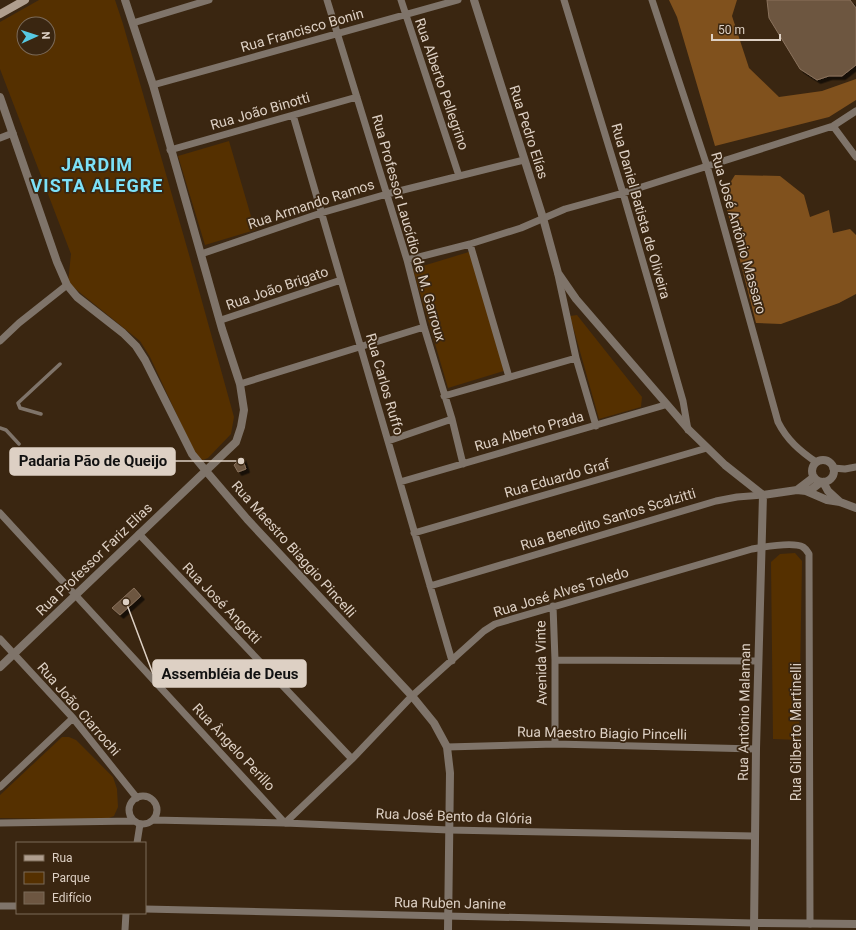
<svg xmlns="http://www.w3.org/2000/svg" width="856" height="930" font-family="Roboto,sans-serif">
<defs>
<filter id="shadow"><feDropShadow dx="3.5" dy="3.5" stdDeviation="0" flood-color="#0009"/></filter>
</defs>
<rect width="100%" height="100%" fill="#3a2611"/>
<path fill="#553000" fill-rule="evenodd" d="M39,0H115L123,24L190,258L234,417L231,434L208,458L203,460L197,458L150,357L140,341L68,283L71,254L0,69V22ZM24,24H48V48H24Z
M229,141L255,230L205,245L178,156Z
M472,251L507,370L448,388L413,269Z
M577,315L642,397L641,407L599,419L570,316Z
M795,553L802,561L799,740L773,739L771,562L780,554Z
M62,737H69L76,740L113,777L117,789L118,807L114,816L104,820L0,818V795Z"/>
<path fill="#80511d" d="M669,0H737L732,16L749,68L779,97L822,91L856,79V100L829,117L715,146L677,17Z
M735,175L780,176L804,195L810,217L829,210L833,233L850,229L856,235V294L839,303L781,324L756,323L723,194Z"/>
<path fill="#6d5641" stroke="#8a725c" filter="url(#shadow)" d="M767,0H850L856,8V65L842,76H829L817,80L800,69L769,18Z
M242,457L246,469L238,472L234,465Z
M134,588L141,596L120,615L112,608Z"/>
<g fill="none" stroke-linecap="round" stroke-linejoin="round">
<path stroke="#7f746a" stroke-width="3.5" d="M41,414L20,408L18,403L60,364
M0,428L6,430L19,444"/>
<path stroke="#7f746a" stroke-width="7" d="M327,0L407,260L424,327L452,419L463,464
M401,0L459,176
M564,0L623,193L683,401L688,430
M652,0L707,166L778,422C787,440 800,451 816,462
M133,23L209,0
M153,85L458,0
M293,115L452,661
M833,126L856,157
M0,138L13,133
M170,150L357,97
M470,244L509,377
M201,254L321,213L387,194L524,160
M407,260L470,244L521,228L565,209L623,193L833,126L856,111
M558,275L576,358L596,426
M221,320L341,280
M0,341L19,323L67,285
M240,384L424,327
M444,396L576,358
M388,441L452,419
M833,468L845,469L856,467
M400,482L665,405
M0,513L285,823L352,759L412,696L484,631L495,624L752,549C763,547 794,542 803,547C806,549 807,551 809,554L810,924
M414,533L707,448
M139,534L352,759
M430,586L716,501L737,497L763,495
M553,606L555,660V744
M0,639L73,718L137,798
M555,660L758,661
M447,747L555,744L756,749
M0,787L73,718
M129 810a14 14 0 1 1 28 0a14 14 0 1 1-28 0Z
M153,820L285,823L449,830L754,836
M0,823L134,821
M137,843L140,824
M0,906H17
M145,909L754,923
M125,930L126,913"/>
<path stroke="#7f746a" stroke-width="8" d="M474,0L543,218L558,273L576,299L689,430L725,465L763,495
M0,97L57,262L67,285L77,297L123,333L136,346L145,360L192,454L206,471L247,519L412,696L434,723L447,747L450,773L448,930
M812 471a11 11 0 1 1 22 0a11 11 0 1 1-22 0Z
M823,482L828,491L840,502
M797,490L814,477
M806,491L827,500L840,502L856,508
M763,495L797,490L806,491L812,489L821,482
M0,667L236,442L241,427L244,410L240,384L222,329L153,85L125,0
M754,923L856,924
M754,930L756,749L763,495"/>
<path stroke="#af9e8e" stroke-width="8" d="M0,14L25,0"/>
</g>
<g text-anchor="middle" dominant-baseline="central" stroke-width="3.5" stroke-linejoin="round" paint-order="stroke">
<g font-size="14" fill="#ddd0c4" stroke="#3a2611">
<text transform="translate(302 30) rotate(-16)">Rua Francisco Bonin</text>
<text transform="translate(442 84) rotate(71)">Rua Alberto Pellegrino</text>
<text transform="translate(260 111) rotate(-16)">Rua João Binotti</text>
<text transform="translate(529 132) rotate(72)">Rua Pedro Elías</text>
<text transform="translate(311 204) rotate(-18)">Rua Armando Ramos</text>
<text transform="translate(641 211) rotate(74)">Rua Daniel Batista de Oliveira</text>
<text transform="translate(409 228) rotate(74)">Rua Professor Laucídio de M. Garroux</text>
<text transform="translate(739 233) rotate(74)">Rua José Antônio Massaro</text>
<text transform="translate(277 288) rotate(-19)">Rua João Brigato</text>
<text transform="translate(385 384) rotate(74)">Rua Carlos Ruffo</text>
<text transform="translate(529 431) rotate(-16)">Rua Alberto Prada</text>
<text transform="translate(557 478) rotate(-16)">Rua Eduardo Graf</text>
<text transform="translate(608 519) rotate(-17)">Rua Benedito Santos Scalzitti</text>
<text transform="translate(294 549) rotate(48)">Rua Maestro Biaggio Pincelli</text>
<text transform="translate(94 559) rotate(-44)">Rua Professor Fariz Elias</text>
<text transform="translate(561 592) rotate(-17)">Rua José Alves Toledo</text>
<text transform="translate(222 603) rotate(46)">Rua José Angotti</text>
<text transform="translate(541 663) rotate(-91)">Avenida Vinte</text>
<text transform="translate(79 709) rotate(49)">Rua João Ciarrochi</text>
<text transform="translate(744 712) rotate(-89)">Rua Antônio Malaman</text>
<text transform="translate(796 732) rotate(-90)">Rua Gilberto Martinelli</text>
<text transform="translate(602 733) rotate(1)">Rua Maestro Biagio Pincelli</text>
<text transform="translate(234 747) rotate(47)">Rua Ângelo Perillo</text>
<text transform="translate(454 816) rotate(2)">Rua José Bento da Glória</text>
<text transform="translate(450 903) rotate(1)">Rua Ruben Janine</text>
</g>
<g font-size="18" font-weight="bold" letter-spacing="1" fill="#7ce1f8" stroke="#3a2611">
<text x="97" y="164">JARDIM<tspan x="97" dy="21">VISTA ALEGRE</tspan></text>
</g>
</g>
<path fill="none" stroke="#ddd0c4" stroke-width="1.5" d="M241 461L175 461M126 602L153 674"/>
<g fill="#ddd0c4" stroke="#3a2611" stroke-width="1.5">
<circle cx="241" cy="461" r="4"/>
<circle cx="126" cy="602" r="4"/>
</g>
<g fill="#ddd0c4" stroke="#ddd0c4" stroke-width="1.5">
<rect x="10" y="448" width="165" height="27" rx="4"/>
<rect x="153" y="660" width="153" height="27" rx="4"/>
</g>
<g font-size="15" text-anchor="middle" font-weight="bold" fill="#111">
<text x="93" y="466">Padaria Pão de Queijo</text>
<text x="230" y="679">Assembléia de Deus</text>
</g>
<rect x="16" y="842" width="130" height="72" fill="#3a2611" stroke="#7b6a59"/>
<rect x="24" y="855" width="20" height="6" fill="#af9e8e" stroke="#7b6a59"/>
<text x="52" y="862" font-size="12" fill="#ddd0c4">Rua</text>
<rect x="24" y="872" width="20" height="12" fill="#553000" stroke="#7b6a59"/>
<text x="52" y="882" font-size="12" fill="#ddd0c4">Parque</text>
<rect x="24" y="892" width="20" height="12" fill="#6d5641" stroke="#7b6a59"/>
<text x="52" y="902" font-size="12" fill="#ddd0c4">Edifício</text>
<g transform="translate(36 36) rotate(87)"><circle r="19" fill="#3a2611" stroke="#7b6a59"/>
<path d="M0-3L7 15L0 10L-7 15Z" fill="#57c9e2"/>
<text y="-6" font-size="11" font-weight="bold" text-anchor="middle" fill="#ddd0c4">N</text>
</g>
<path d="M712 34v6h68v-6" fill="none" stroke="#ddd0c4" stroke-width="2"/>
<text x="718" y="34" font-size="12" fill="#ddd0c4" stroke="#3a2611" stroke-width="3" paint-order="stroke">50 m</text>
</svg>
